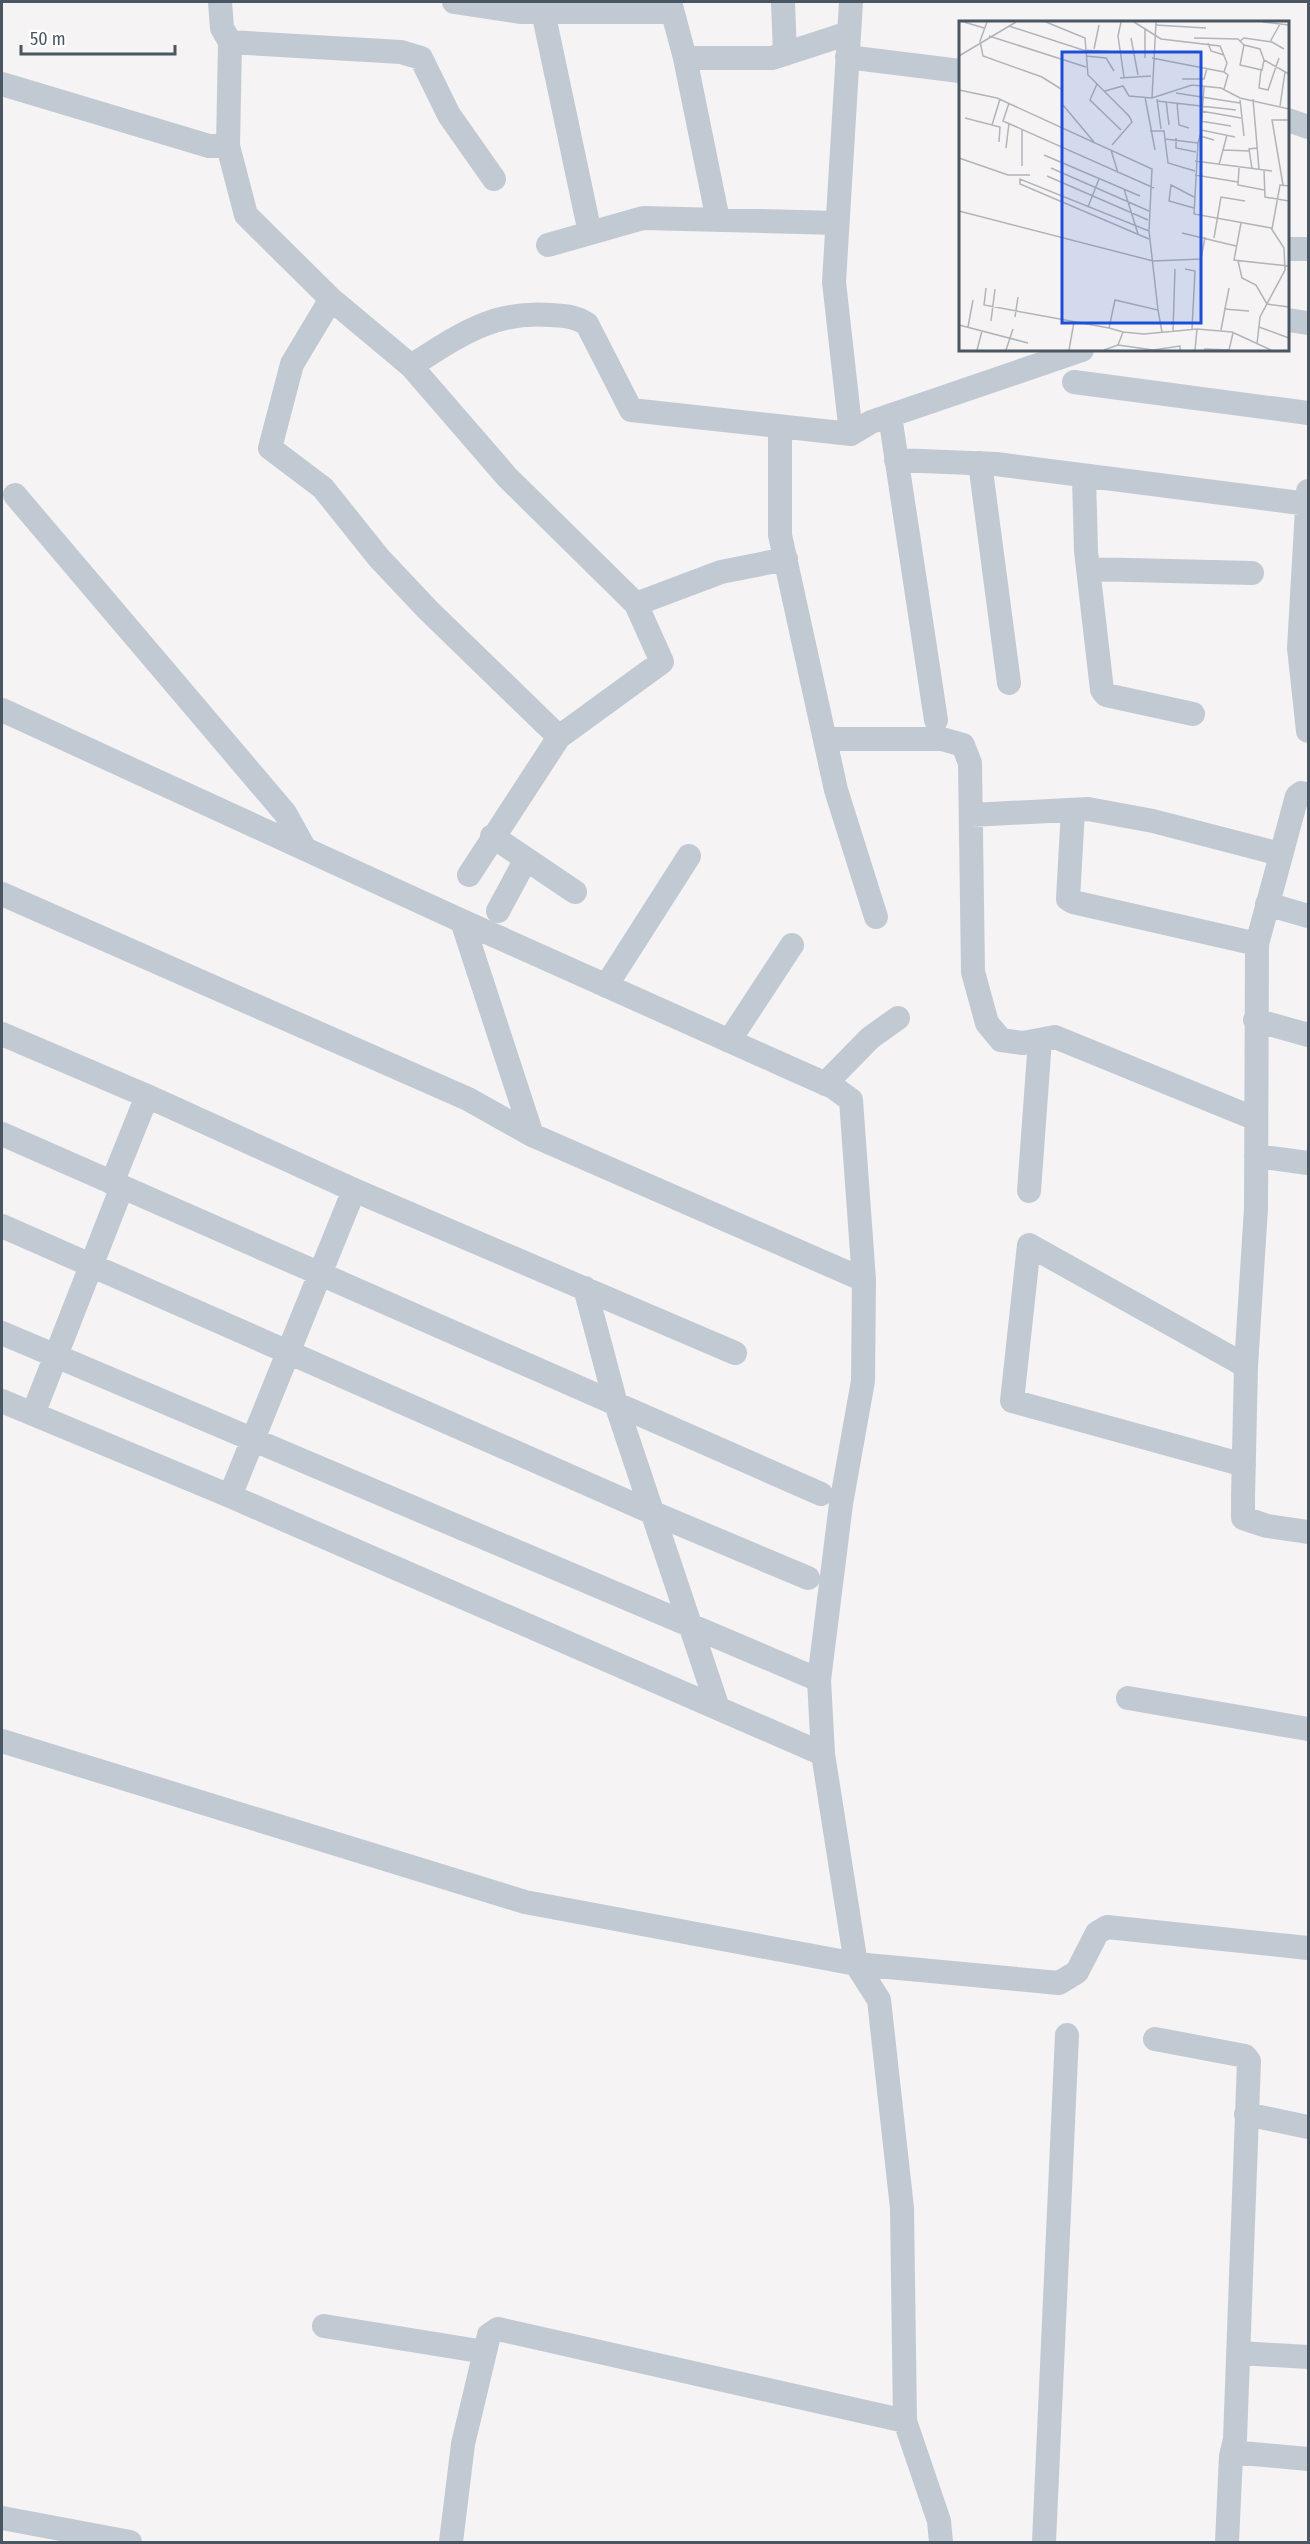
<svg xmlns="http://www.w3.org/2000/svg" width="1310" height="2544" font-family="'Fira Sans Condensed',sans-serif">
<rect width="100%" height="100%" fill="#f5f3f3"/>
<g fill="none" stroke-linecap="round" stroke-linejoin="round">
<path stroke="#c1cad2" stroke-width="24" d="M220,2L222,28L230,42L228,146L246,215L331,299L411,366L507,477L636,604L662,662L559,737L469,875
M454,2L520,12H672
M541,2L590,233
M670,2L685,58L718,220
M783,2L785,54
M230,42L401,52L421,58L449,115L494,179
M847,57L960,71
M685,58H772L849,33
M2,84L209,146H228
M1288,120L1308,127
M548,245L643,218L837,223
M1288,249H1308
M331,299L292,364L270,448L323,488L379,558L428,610L559,737
M1288,320L1308,323
M411,366C458,336 493,310 551,315C565,316 575,316 587,324L631,410L851,434L871,422L1082,350
M1074,382L1308,413
M890,416L936,720
M780,427V535L836,790L876,917
M851,434L834,282L851,2
M896,460L996,464L1308,504
M980,463L1009,683
M1084,477L1086,551L1102,690L1106,695L1193,714
M1308,491L1299,648L1308,731
M15,495L285,813L305,849
M1088,569L1252,573
M636,604L721,572L786,559
M2,710L462,921L790,1068L833,1087L851,1100L864,1280L863,1381L841,1504L819,1680L823,1754L856,1964L879,2000L902,2208L905,2421
M825,739H942L963,745L970,763L973,972L987,1023L1001,1040L1023,1043L1055,1037L1256,1119
M1308,795L1301,793L1297,796L1257,944L1256,1208L1246,1366L1243,1497V1518L1267,1526L1308,1532
M1073,810L1068,899L1073,902L1257,944
M971,815L1088,809L1153,821L1280,854
M492,836L575,892
M2,894L468,1099L532,1135L864,1280
M1267,904L1308,916
M498,911L526,859
M462,921L532,1135
M606,986L689,856
M1255,1020L1308,1035
M2,1034L147,1096L354,1190L735,1353
M729,1041L792,945
M825,1084L870,1038L898,1018
M2,1134L821,1494
M1256,1156L1308,1163
M112,1183L147,1096
M1029,1191L1040,1040
M2,1226L651,1512L808,1578
M585,1288L616,1404L718,1708
M2,1333L819,1680
M2,1401L230,1496L823,1754
M33,1414L122,1187
M1244,1465L1012,1401L1029,1245L1246,1366
M230,1496L354,1190
M1128,1698L1308,1729
M2,1741L525,1902L856,1964L1059,1983L1077,1972L1097,1933L1107,1927L1308,1948
M1155,2039L1245,2056L1249,2061L1235,2439L1231,2456L1227,2542
M1246,2114L1308,2127
M324,2326L485,2352
M1238,2353L1308,2357
M1232,2452L1308,2459
M2,2518L130,2542
M451,2542L463,2444L489,2335L498,2329L905,2421L939,2521L941,2542
M1044,2542L1067,2035"/>
</g>
<g transform="translate(959 21)">
<rect width="330" height="330" fill="#f5f3f3"/>
<path fill="none" stroke="#b1b4b9" stroke-width="1.5" d="M5,1L25,7M28,1L21,20L24,35L83,56L102,68M87,1L126,17L129,54L170,95L173,101L153,124M162,1L159,15L165,56M175,1L202,18L261,25L268,42L265,51M304,1L330,4M196,4L247,7M50,5L124,29L174,32M186,8V37M30,15L127,46M172,17L179,54M235,17L279,18L285,24M281,20L285,17L313,21L325,28M311,21L321,3M249,22L252,30L265,34M135,28L140,4M0,35L57,1M127,35L147,37L155,50M193,37L265,51L269,54L265,68M305,39L301,28L285,24L281,44L303,49L305,39L330,53M302,49L300,67L309,69L320,37M161,57L192,55M223,58H245L248,47M138,63L131,79L162,109M245,66L242,109L276,116M0,69L38,77L193,148L190,210L199,289M146,70L164,65L170,75L193,77L233,64L262,67L281,77L330,88M217,72L281,82M186,76L196,129M193,77L197,1M198,78L202,108M294,78L300,148M281,79L285,115M198,80L277,89M207,80L210,104M50,82L44,100L195,167M218,82L220,104L230,107M104,84L135,121M321,85L326,51M242,90L282,97M6,97L41,106L40,121M241,100L272,105M33,104L41,78M63,108V145M191,110H205L209,142L236,150M217,117V127L237,131M206,118L239,122M255,119L241,115L239,122L235,193L312,207L325,227L326,249L301,296L298,323M47,127L50,102M152,129L159,152M264,129L291,130M85,134L181,175M0,137L49,154H71M236,140L313,150M260,144L268,114M92,147L190,190M280,147L279,164L305,169M293,148L290,128L298,127M305,149L306,176L330,180M236,154L279,161M88,155L189,199M324,164L313,99H330M165,168L179,213M129,186L140,158M235,187L210,180L212,164L235,176M0,190L194,240L242,238L246,216M282,202L275,239L330,245M313,208L321,164L330,165M190,210L61,158V163L190,218M223,212L277,225M255,217L262,176L286,180M279,240L283,257L297,264L308,283L330,286M226,248L236,250L233,308M27,267L25,284L150,307M265,288L290,290M56,296L59,276M32,300L36,268M0,304L69,322M9,306L14,279M300,306L330,317M262,309L270,267M214,310L216,248M164,311L150,307L156,279L199,289L203,311M159,324L194,329L221,325V329M245,328L270,329L274,312M18,329L23,310M47,329L54,308M110,329L115,301M145,329L159,324L164,311L185,313L238,308L273,311L312,329M236,329L238,308"/>
<path fill="#1d4ed8" fill-opacity="0.15" stroke="#1d4ed8" stroke-width="3" d="M103,31H242V302H103Z"/>
<rect width="330" height="330" fill="none" stroke="#4a5661" stroke-width="3"/>
</g>
<rect width="1310" height="2544" fill="none" stroke="#4a5661" stroke-width="6"/>
<path d="M21 45v9h154v-9" fill="none" stroke="#4a5661" stroke-width="3"/>
<text x="30" y="45" font-size="18" fill="#4a5661" stroke="#ffffff" stroke-width="4.5" paint-order="stroke">50 m</text>
</svg>
